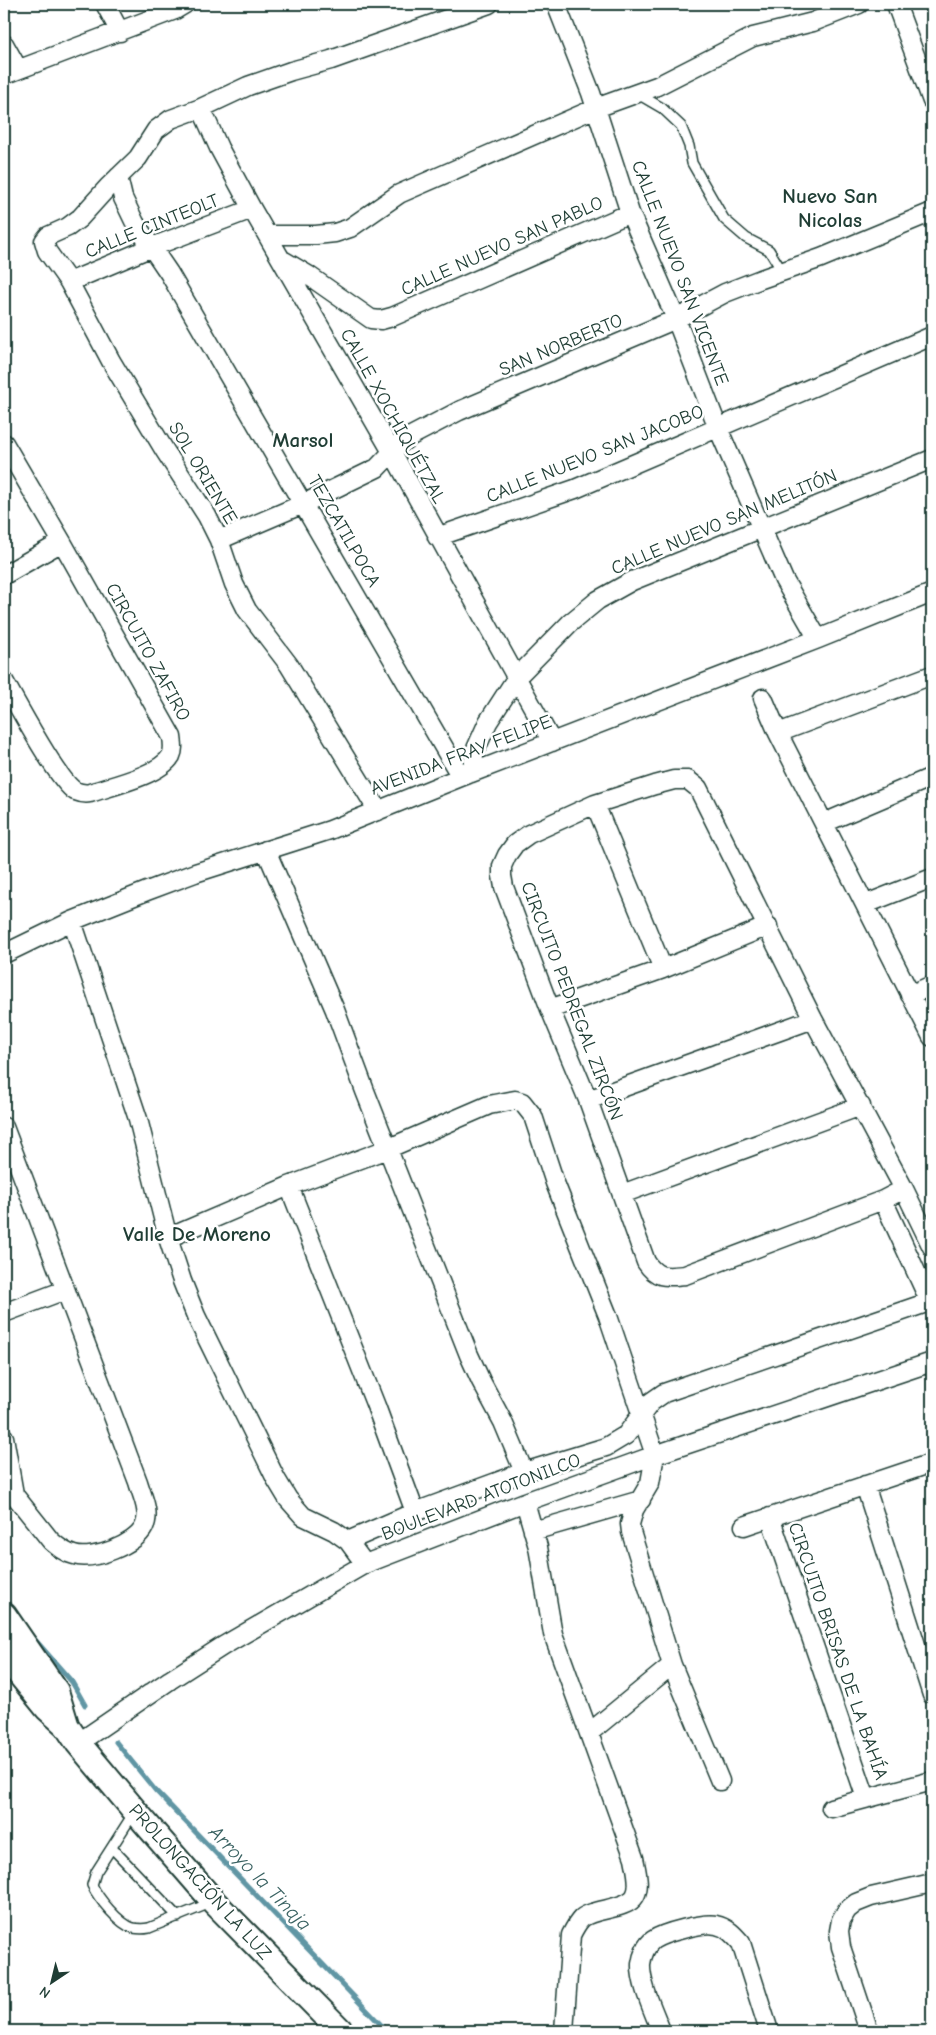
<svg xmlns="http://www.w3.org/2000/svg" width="936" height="2035" font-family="'Comic Neue',sans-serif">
<rect width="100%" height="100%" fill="#fff"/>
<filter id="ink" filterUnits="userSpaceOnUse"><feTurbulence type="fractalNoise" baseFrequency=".02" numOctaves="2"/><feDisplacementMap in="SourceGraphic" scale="10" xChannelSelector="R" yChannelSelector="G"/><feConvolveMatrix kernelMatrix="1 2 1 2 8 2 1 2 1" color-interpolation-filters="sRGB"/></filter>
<g filter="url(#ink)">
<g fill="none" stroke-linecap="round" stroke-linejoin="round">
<path stroke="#6196a4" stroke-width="5" d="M30,1634L72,1682L85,1705
M116,1742L155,1790L387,2031"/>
<defs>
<path id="service" d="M638,94L662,108L681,126L689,146L692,163L724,219L746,238L769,250L782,271
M135,1811L96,1872L92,1885C98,1898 119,1924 133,1928C139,1929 144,1929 149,1928L213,1902
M112,1848L178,1917"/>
<path id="minor" d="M105,4L120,32
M556,4L591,93L630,213L676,319L718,428L784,580L818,639
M896,4L932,101
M4,44L18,69
M4,75L175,10L185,4
M201,108L219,148L252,209L392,452L552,742
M118,177L123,198L135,223L169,273L461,777
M267,235H316L335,233L350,228L399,194L596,108L657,86L753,37L813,22L859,4
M281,259L308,275L371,319L381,320L392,317L630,213
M69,282L152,247L252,209
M4,443L62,542L172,737C173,744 174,750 171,756C160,775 111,786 90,793C85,794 80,793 75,791C58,781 16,702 4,681
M437,537L575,489L932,336
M219,540L303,504L377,468L401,443L411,436L459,411L676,319L725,293L761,279L821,258L932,212
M4,575L62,542
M763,698L778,733L932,1037
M778,733L932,675
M471,773L475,751L488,722L517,677L570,623L598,600L632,581L932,459
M595,804L663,969
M378,811L289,665L247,610L234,584L219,540L207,516L165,451L111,361L69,282L47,251L44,241L48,236L68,227L80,218L108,187L138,158L156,130L171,119L201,108L248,86L291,71L331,60L489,4
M824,823L932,777
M266,850L335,1010L365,1091L469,1355L481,1381L503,1422L524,1472
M866,904L932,878
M72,921L138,1119L168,1238L182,1281L196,1316L276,1479L288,1499L303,1516L334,1531L348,1541L365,1564
M4,954L72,921L147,891L195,873L330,830L461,777L818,639L932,593
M910,995L932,985
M550,1009L663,969L768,926
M588,1100L813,1019
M4,1127L138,1482C142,1496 151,1513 144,1527C135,1545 93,1561 74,1555C65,1553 58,1547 51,1541L4,1482
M289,1186L376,1406L415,1512
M904,1189L883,1200L685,1275C666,1277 657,1279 646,1262L588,1100L550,1009L504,887L502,876V866L507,855L515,844L529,834L595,804L655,785L674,780H688L698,788L813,1019L904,1189L932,1247
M622,1194L861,1106
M883,1200L930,1302
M168,1238L289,1186L387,1149L489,1105L515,1100L522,1102L533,1116L555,1183L608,1316L655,1455L650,1483L634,1510L630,1524L631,1532L672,1665L720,1781
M4,1313L65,1290
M4,1437L14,1494
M865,1485L932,1695
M525,1502L538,1547L553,1634L634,1858C636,1869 641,1886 635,1896C627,1910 594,1908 582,1918C577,1923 574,1929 571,1935L564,2031
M770,1517L866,1798
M744,1526L932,1463
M533,1531L641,1500
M348,1541L415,1512L524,1472L606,1447L626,1435L651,1402L664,1393L932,1301
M589,1733L672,1665
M78,1743L170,1680L223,1646L365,1564L525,1502L655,1455L932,1362
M831,1808L932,1781
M661,2031C654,2012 640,1984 641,1964C642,1956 646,1945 653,1940C663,1933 704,1922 716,1925C727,1927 734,1935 741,1943L769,2031
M869,2031L841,1947L839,1931L841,1920L847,1910L856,1903L871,1897L932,1883"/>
<path id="secondary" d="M4,1615L56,1691L66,1724
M4,1655L47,1708L66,1725L78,1743L135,1811L214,1902L341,2031"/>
</defs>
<use href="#service" stroke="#1f3d34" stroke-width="12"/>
<use href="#minor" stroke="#1f3d34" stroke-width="21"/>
<use href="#secondary" stroke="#1f3d34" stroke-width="28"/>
<use href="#service" stroke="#fff" stroke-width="9"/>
<use href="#minor" stroke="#fff" stroke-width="18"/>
<use href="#secondary" stroke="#fff" stroke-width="24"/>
</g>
</g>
<g text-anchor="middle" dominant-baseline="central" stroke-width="5" stroke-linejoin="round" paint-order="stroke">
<g font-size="19" fill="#1f3d34" stroke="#fff">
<text transform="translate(152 226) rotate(-22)">CALLE CINTEOLT</text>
<text transform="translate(502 246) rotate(-24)">CALLE NUEVO SAN PABLO</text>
<text transform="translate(680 273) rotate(69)">CALLE NUEVO SAN VICENTE</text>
<text transform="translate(561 345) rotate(-23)">SAN NORBERTO</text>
<text transform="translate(393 416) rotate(61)">CALLE XOCHIQUÉTZAL</text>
<text transform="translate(595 454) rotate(-22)">CALLE NUEVO SAN JACOBO</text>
<text transform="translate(203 473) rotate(59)">SOL ORIENTE</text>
<text transform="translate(724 522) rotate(-23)">CALLE NUEVO SAN MELITÓN</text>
<text transform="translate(344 531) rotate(60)">TEZCATILPOCA</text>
<text transform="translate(148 652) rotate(61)">CIRCUITO ZAFIRO</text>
<text transform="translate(461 755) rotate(-21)">AVENIDA FRAY FELIPE</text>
<text transform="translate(572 1001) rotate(69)">CIRCUITO PEDREGAL ZIRCÓN</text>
<text transform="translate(481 1497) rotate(-21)">BOULEVARD ATOTONILCO</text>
<text transform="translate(838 1651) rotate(71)">CIRCUITO BRISAS DE LA BAHÍA</text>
<text transform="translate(200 1882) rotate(48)">PROLONGACIÓN LA LUZ</text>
</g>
<g font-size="20" font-style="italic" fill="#3a6262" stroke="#fff">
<text transform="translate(260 1878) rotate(46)">Arroyo la Tinaja</text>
</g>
<g font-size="21" font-weight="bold" fill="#1f3d34" stroke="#fff">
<text x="830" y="196">Nuevo San<tspan x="830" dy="24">Nicolas</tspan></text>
<text x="303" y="440">Marsol</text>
<text x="197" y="1234">Valle De Moreno</text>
</g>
</g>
<rect width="936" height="2035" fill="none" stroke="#fff" stroke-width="20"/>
<rect x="10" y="10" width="916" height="2015" fill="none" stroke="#1f3d34" stroke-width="2" filter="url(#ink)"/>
<g transform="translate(52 1982) rotate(215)" stroke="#ffffff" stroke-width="4" paint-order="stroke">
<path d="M0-4L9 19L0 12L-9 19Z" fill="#1f3d34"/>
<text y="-8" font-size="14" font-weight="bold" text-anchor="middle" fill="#1f3d34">N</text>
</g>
</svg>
